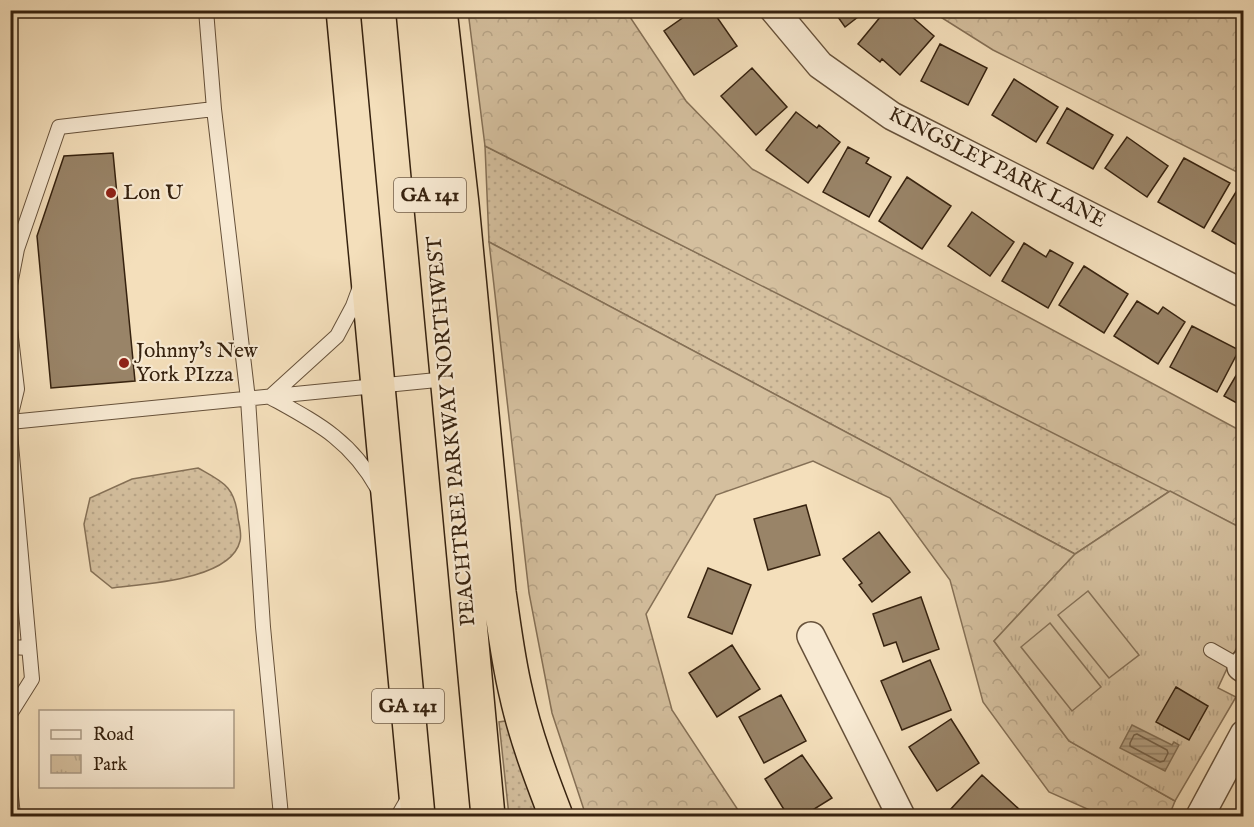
<svg xmlns="http://www.w3.org/2000/svg" width="1254" height="827" font-family="'IM FELL English',serif">
<defs>
<pattern id="grass-dots" width="8" height="8" patternUnits="userSpaceOnUse" patternTransform="scale(1.5)"><rect width="8" height="8" fill="#d4bf9e"/><path d="M2 2h.1M6 6h.1" fill="none" stroke="#b7a487" stroke-width="1.8" stroke-linecap="round"/></pattern>
<pattern id="forest-crowns" width="20" height="18" patternUnits="userSpaceOnUse" patternTransform="scale(1.5)"><rect width="20" height="18" fill="#d4bf9e"/><path d="M2 6a3 3 0 1 1 6 0M12 15a3 3 0 1 1 6 0" fill="none" stroke="#b7a487"/></pattern>
<pattern id="park-tufts" width="24" height="20" patternUnits="userSpaceOnUse" patternTransform="scale(1.5)"><rect width="24" height="20" fill="#d4bf9e"/><path d="M3 7l-1-3M5 7V3M7 7l1-3M15 17l-1-3M17 17v-4M19 17l1-3" fill="none" stroke="#b7a487"/></pattern>
<pattern id="water-rules" width="6" height="5" patternUnits="userSpaceOnUse" patternTransform="scale(1.5)"><rect width="6" height="5" fill="#b39f81"/><path d="M0 2.5h6" fill="none" stroke="#928168"/></pattern>
</defs>
<rect width="100%" height="100%" fill="#f4dfbb"/>
<filter id="stains"><feTurbulence type="fractalNoise" baseFrequency=".00333" numOctaves="4"/><feColorMatrix values="0 0 0 0 .2 0 0 0 0 .09 0 0 0 0 .02 0 0 0 .5 -.17"/></filter>
<radialGradient id="worn" r=".72"><stop offset=".6" stop-color="#630" stop-opacity="0"/><stop offset="1" stop-color="#630" stop-opacity=".3"/></radialGradient>
<path fill="url(#grass-dots)" stroke="#857056" stroke-width="1.5" d="M485,146L1170,491L1075,554L489,242Z
M198,468C223,482 235,486 238,518C239,524 242,534 240,541C231,580 145,584 112,588L91,571L84,524L90,498L132,479Z
M512,720L547,816H509L499,722Z"/>
<path fill="url(#forest-crowns)" stroke="#857056" stroke-width="1.5" d="M468,11H626L686,101L752,169L1243,432V529L485,146Z
M931,11H1243V175L993,50Z
M489,242L1075,554L994,641L1069,741L1175,801L1169,816H1103L1049,792L983,702L950,580L890,498L813,461L716,495L646,614L672,710L742,816H586L552,713L529,593Z"/>
<path fill="url(#park-tufts)" stroke="#857056" stroke-width="1.5" d="M1170,491L1243,529V634L1218,688L1236,697L1175,801L1069,741L994,641L1075,554Z"/>
<path fill="#d4bf9e" stroke="#857056" stroke-width="1.5" d="M1088,591L1139,655L1109,678L1058,615Z
M1050,623L1101,687L1072,711L1021,647Z"/>
<path fill="url(#water-rules)" stroke="#816d53" stroke-width="1.5" d="M1132,725L1172,745L1174,742L1179,745L1165,771L1120,748Z"/>
<g fill="none" stroke-linecap="round" stroke-linejoin="round">
<path stroke="#746048" stroke-width="1.5" d="M1137,734L1167,750L1168,753L1164,761L1160,762L1130,746V743L1134,735Z"/>
</g>
<path fill="#998468" stroke="#36220f" stroke-width="1.5" d="M694,10H712L737,46L694,75L664,31Z
M833,10H867L845,27Z
M886,10H904L934,36L900,75L882,59L880,62L858,44Z
M940,44L987,68L968,105L921,81Z
M752,68L787,107L756,135L721,96Z
M1014,79L1058,107L1036,142L992,115Z
M1067,108L1113,135L1093,169L1047,143Z
M796,112L817,128L819,125L840,142L808,183L766,150Z
M1127,137L1168,166L1147,197L1105,168Z
M848,147L869,158L866,163L891,177L869,217L823,192Z
M113,153L135,381L51,388L37,236L64,156Z
M1184,158L1230,183L1204,228L1158,202Z
M907,177L951,206L922,249L879,221Z
M1239,187L1244,190V249L1212,231Z
M972,212L1014,242L990,276L948,246Z
M1024,243L1046,257L1050,250L1073,263L1048,308L1002,281Z
M1084,266L1128,294L1104,333L1059,305Z
M1137,301L1158,314L1163,307L1185,322L1158,364L1114,336Z
M1192,326L1239,350L1217,392L1170,367Z
M1244,362V407L1224,396Z
M806,505L820,555L768,570L754,519Z
M879,532L910,572L872,602L859,585L862,583L843,559Z
M708,568L751,585L732,634L688,617Z
M921,597L939,649L903,662L896,642L884,646L873,614Z
M732,645L760,689L717,717L689,673Z
M930,660L951,710L902,730L881,681Z
M1176,687L1208,706L1189,740L1156,722Z
M781,695L806,741L764,763L739,717Z
M951,719L979,763L937,791L909,747Z
M802,755L832,798L803,816H788L765,779Z
M982,775L1021,811L1016,816H958L950,810Z"/>
<g fill="none" stroke-linecap="round" stroke-linejoin="round">
<defs>
<path id="lane" d="M206,10L214,109L248,399L263,627L281,816
M10,285L17,249L59,127L214,109
M360,287L353,306L337,336L270,397C317,423 350,439 378,489
M10,329L17,389L10,418
M10,422L447,379
M10,433L32,679L10,714
M10,647L29,648
M1211,650L1241,667
M10,786L13,816
M398,816L409,797"/>
<path id="street" d="M774,10L820,65L892,116L1244,294
M811,636L901,816
M1244,663L1241,667L1244,669
M1200,816L1244,734"/>
<path id="highway" d="M343,10L418,816
M413,10L488,816
M440,10L462,204L499,592C504,626 508,660 516,693C525,735 541,777 556,816"/>
</defs>
<use href="#lane" stroke="#66513a" stroke-width="16"/>
<use href="#street" stroke="#66513a" stroke-width="30"/>
<use href="#highway" stroke="#36220f" stroke-width="36"/>
<use href="#lane" stroke="#f8ead3" stroke-width="14"/>
<use href="#street" stroke="#f8ead3" stroke-width="27"/>
<use href="#highway" stroke="#f4dfbb" stroke-width="33"/>
</g>
<g fill="#8f2418" stroke="#f8ead3" stroke-width="2">
<circle cx="111" cy="193" r="6"/>
<circle cx="124" cy="363" r="6"/>
</g>
<g text-anchor="middle" dominant-baseline="central" stroke-width="4.5" stroke-linejoin="round" paint-order="stroke">
<g fill="#f8ead3" stroke="#705e4a" stroke-width="1.5">
<rect x="394" y="178" width="72" height="34" rx="4.5"/>
<rect x="372" y="689" width="72" height="34" rx="4.5"/>
</g>
<g font-size="20" font-weight="bold" fill="#36220f">
<text x="430" y="195">GA 141</text>
<text x="408" y="706">GA 141</text>
</g>
<g font-size="21" fill="#36220f" stroke="#f8ead3">
<text transform="translate(997 168) rotate(27)">KINGSLEY PARK LANE</text>
<text transform="translate(452 431) rotate(-95)">PEACHTREE PARKWAY NORTHWEST</text>
</g>
<g font-size="21" fill="#36220f" stroke="#f8ead3" text-anchor="start">
<text x="123" y="193">Lon U</text>
<text x="136" y="351">Johnny's New<tspan x="136" dy="24">York PIzza</tspan></text>
</g>
</g>
<rect width="1254" height="827" fill="none" stroke="#f4dfbb" stroke-width="36"/>
<rect x="12" y="12" width="1230" height="803" fill="none" stroke="#36220f" stroke-width="3"/>
<rect x="18" y="18" width="1218" height="791" fill="none" stroke="#36220f" stroke-width="1.5"/>
<rect x="39" y="710" width="195" height="78" fill="#f8ead3" stroke="#aa9a85" stroke-width="1.5"/>
<rect x="51" y="730" width="30" height="9" fill="#f8ead3" stroke="#aa9a85" stroke-width="1.5"/>
<text x="93" y="740" font-size="18" fill="#36220f">Road</text>
<rect x="51" y="755" width="30" height="18" fill="url(#park-tufts)" stroke="#aa9a85" stroke-width="1.5"/>
<text x="93" y="770" font-size="18" fill="#36220f">Park</text>
<rect width="100%" height="100%" filter="url(#stains)"/>
<rect width="100%" height="100%" fill="url(#worn)"/>
</svg>
